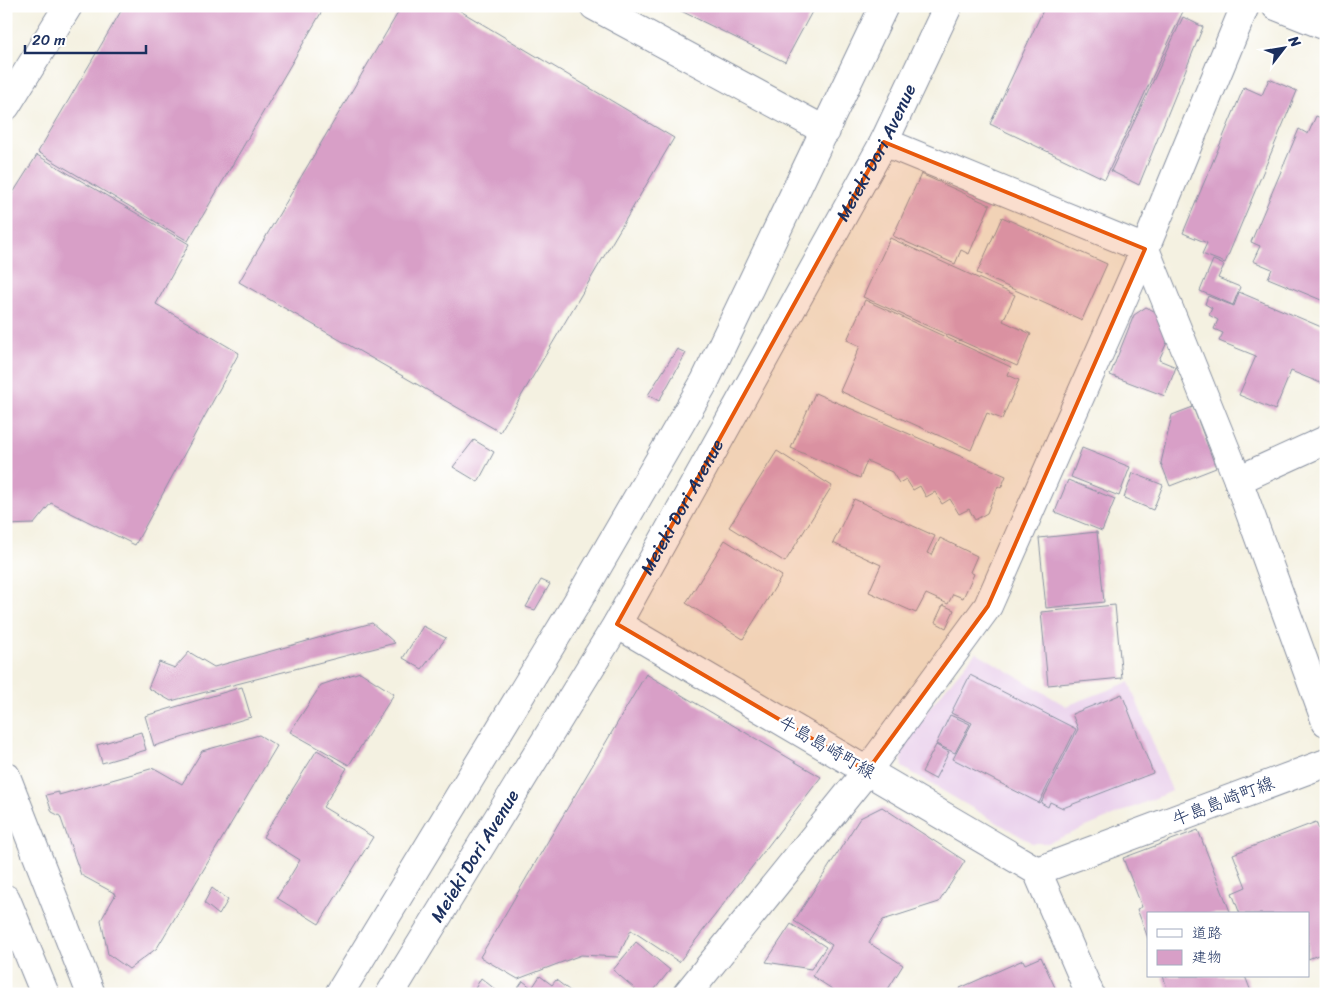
<svg xmlns="http://www.w3.org/2000/svg" width="1332" height="1000" font-family="Sriracha,'Klee One',sans-serif">
<rect width="100%" height="100%" fill="#fff"/>
<filter id="ink" filterUnits="userSpaceOnUse"><feTurbulence type="fractalNoise" baseFrequency=".02" numOctaves="2"/><feDisplacementMap in="SourceGraphic" scale="10" xChannelSelector="R" yChannelSelector="G"/><feConvolveMatrix kernelMatrix="1 2 1 2 8 2 1 2 1" color-interpolation-filters="sRGB"/></filter>
<filter id="wash" filterUnits="userSpaceOnUse"><feTurbulence type="fractalNoise" baseFrequency=".0096" numOctaves="4" result="noise"/><feDisplacementMap in="SourceGraphic" scale="20" xChannelSelector="R" yChannelSelector="G"/><feGaussianBlur stdDeviation="1.12" result="paint"/><feColorMatrix in="noise" values="0 0 0 0 0 0 0 0 0 0 0 0 0 0 0 0 0 1.4 0 .05"/><feComposite in="paint" operator="in"/></filter>
<g filter="url(#wash)">
<rect width="100%" height="100%" fill="#f4f1e1"/>
<path fill="#ead1ec" d="M976,652L1066,706L1129,682L1172,791L1048,843H1032L902,767L900,743Z"/>
<g id="blocks">
<path fill="#d89fc7" d="M124,6H325L188,241L38,152Z
M402,6H452L674,138L500,432L239,282Z
M671,6H815L785,62Z
M1045,6L1185,7L1105,179L990,124Z
M1183,17L1203,27L1139,185L1111,171Z
M1269,79L1297,91L1225,263L1202,254L1207,243L1183,233L1244,87L1262,95Z
M1316,116L1326,120V302L1268,278L1272,269L1253,261L1260,246L1251,242L1299,129L1308,134Z
M37,155L189,244L156,304L239,353L135,545L51,503L34,524L6,525V204Z
M921,174L990,205L969,254L961,250L955,264L893,236Z
M1002,217L1107,264L1082,320L977,273Z
M890,238L1015,295L1003,321L1031,334L1017,366L863,297Z
M1213,260L1224,265L1218,278L1240,287L1233,305L1200,291Z
M1239,292L1326,329V377L1323,384L1291,371L1275,410L1239,395L1256,356L1219,341L1223,333L1214,329L1218,320L1209,315L1212,308L1205,304L1208,296L1234,306Z
M865,300L1011,367L1008,375L1019,380L1002,419L987,413L971,450L840,391L860,346L847,340Z
M1146,307L1156,312L1168,340L1159,360L1176,367L1165,396L1110,375L1134,315Z
M677,349L686,353L659,401L648,395Z
M815,393L1006,476L1001,488L998,486L987,513L975,520L969,509L959,514L950,499L942,504L935,492L926,497L920,486L913,490L906,479L899,483L892,472L867,461L860,478L791,448Z
M1193,407L1216,468L1170,486L1161,463L1172,415Z
M474,440L494,452L478,482L453,467Z
M1082,448L1130,467L1119,496L1071,477Z
M777,451L832,486L785,562L729,527Z
M1133,473L1163,485L1153,510L1124,498Z
M1068,480L1115,499L1102,531L1055,512Z
M854,499L935,536L927,553L932,555L940,538L977,556L970,572L974,574L963,598L953,594L948,604L926,594L916,613L869,592L881,565L833,543Z
M1097,532L1104,602L1046,608L1039,538Z
M725,540L782,576L743,639L686,603Z
M541,580L550,584L535,610L526,607Z
M943,605L954,610L946,628L935,622Z
M1115,605L1122,678L1048,685L1041,612Z
M372,623L395,643L171,701L148,688L159,662L175,668L189,652L214,667Z
M423,626L446,638L422,669L403,658Z
M360,672L394,694L349,765L290,732L321,685Z
M646,674L821,777L679,962L631,930L618,957L581,955L518,979L480,957Z
M970,675L1076,729L1039,803L953,759L972,723L951,713Z
M242,687L251,717L154,746L145,716Z
M1122,694L1153,773L1063,808L1050,802L1048,807L1041,803L1078,729L1072,714Z
M950,715L970,724L955,753L936,744Z
M141,732L146,750L102,763L97,745Z
M259,735L277,746L157,948L129,969L108,954L101,920L116,894L81,875L60,816L52,812L46,795L59,792V795L154,768L182,784L202,751Z
M936,745L949,752L935,779L922,772Z
M317,750L347,768L323,807L373,837L319,924L277,898L300,860L263,837Z
M882,807L965,861L939,902L883,920L869,943L903,965L885,994H840L812,976L832,945L794,921L860,818Z
M1316,822L1326,848V952L1308,959V914H1240L1232,893L1246,887L1233,854Z
M1198,830L1231,914H1148V938L1137,909L1142,907L1123,858Z
M212,888L228,900L219,915L204,903Z
M791,924L826,947L811,969L766,962Z
M636,942L670,970L651,994H641L613,970Z
M1041,957L1058,994H963L960,988L1023,960L1025,964Z
M540,976L552,985L556,980L574,994H514L523,981L532,988Z
M1163,976H1245L1252,994H1169Z
M481,978L501,994H472Z"/>
</g>
</g>
<g filter="url(#ink)">
<use href="#blocks" fill-opacity="0" stroke="#8890a0" stroke-width="1"/>
<g fill="none" stroke-linecap="round" stroke-linejoin="round">
<defs>
<g id="minor">
<path d="M594,6L826,131"/>
<path d="M1276,6L1326,26"/>
<path d="M6,106L68,6"/>
<path d="M884,142L1145,249L1238,480L1326,722"/>
<path d="M1238,480L1326,440"/>
<path d="M617,624L1037,871L1090,994"/>
<path d="M6,776L91,994"/>
<path d="M1037,871L1326,763"/>
<path d="M6,899L45,994"/>
<path d="M339,994L576,604L705,381L884,6"/>
<path id="s1" d="M390,994L617,624L884,142L948,6"/>
<path d="M687,994L867,771L988,606L1145,249L1245,6"/>
</g>
</defs>
<use href="#minor" stroke="#8890a0" stroke-width="30"/>
<use href="#minor" stroke="#fff" stroke-width="28"/>
</g>
</g>
<path fill="#e8590c" fill-opacity="0.2" stroke="#e8590c" stroke-width="4" stroke-linejoin="round" d="M884,142L1145,249L988,606L867,771L617,624Z"/>
<g text-anchor="middle" dominant-baseline="central" stroke-width="4.5" stroke-linejoin="round" paint-order="stroke">
<g font-size="18" fill="#1b2f5e" stroke="#fff">
<text stroke="none"><textPath href="#s1" startOffset="972">Meieki Dori Avenue</textPath></text>
<text stroke="none"><textPath href="#s1" startOffset="568">Meieki Dori Avenue</textPath></text>
<text transform="translate(827 747) rotate(30)">牛島島崎町線</text>
<text transform="translate(1223 801) rotate(-21)">牛島島崎町線</text>
<text stroke="none"><textPath href="#s1" startOffset="162">Meieki Dori Avenue</textPath></text>
</g>
</g>
<rect width="1332" height="1000" fill="none" stroke="#fff" stroke-width="25"/>
<rect x="1147" y="912" width="162" height="65" fill="#ffffff" stroke="#a4acbf"/>
<rect x="1157" y="929" width="25" height="8" fill="#ffffff" stroke="#a4acbf"/>
<text x="1192" y="938" font-size="15" fill="#1b2f5e">道路</text>
<rect x="1157" y="950" width="25" height="15" fill="#d89fc7" stroke="#a4acbf"/>
<text x="1192" y="962" font-size="15" fill="#1b2f5e">建物</text>
<g transform="translate(1284 48) rotate(59)" stroke="#ffffff" stroke-width="4" paint-order="stroke">
<path d="M0-4L9 19L0 12L-9 19Z" fill="#1b2f5e"/>
<text y="-8" font-size="14" font-weight="bold" text-anchor="middle" fill="#1b2f5e">N</text>
</g>
<path d="M25 45v8h121v-8" fill="none" stroke="#1b2f5e" stroke-width="2.5"/>
<text x="32" y="45" font-size="15" fill="#1b2f5e" stroke="#ffffff" stroke-width="4" paint-order="stroke">20 m</text>
</svg>
